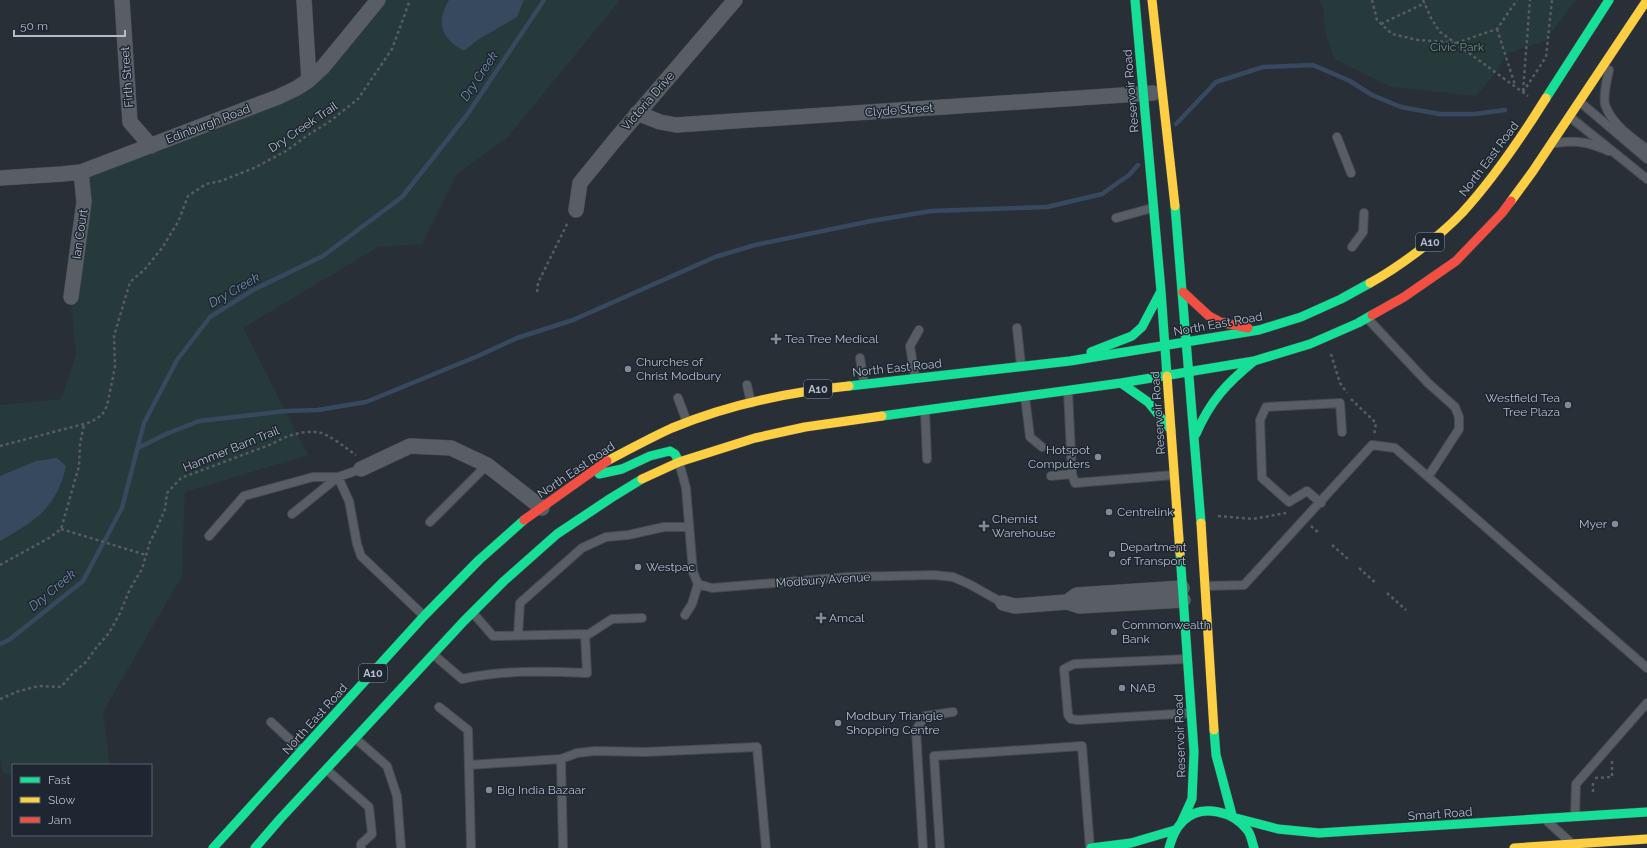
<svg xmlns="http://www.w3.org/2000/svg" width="1647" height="848" font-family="Raleway,sans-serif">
<rect width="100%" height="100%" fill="#292f36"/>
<path fill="#26393b" d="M378,0H620L507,138L457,174L422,244L378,247L243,328L308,455L185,492L182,576L103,712L110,765H13V776L2,773L0,758V405L61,399L76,355L71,297L81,172L297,88Z
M1319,0H1576L1545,41L1508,53L1494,75L1476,96L1391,87L1334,59L1325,31L1323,8Z"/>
<path fill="#37495e" d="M449,0H524L517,17L476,41L464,51C442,39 435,23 449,0Z
M57,458L66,466C57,508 35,521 0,541V476L36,461Z"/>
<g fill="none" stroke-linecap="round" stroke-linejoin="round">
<path stroke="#37495e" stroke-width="4.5" d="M1176,124L1216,82L1263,67L1313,65L1350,81L1372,95L1401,107L1439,114H1475L1505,110
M138,448L166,434L199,421L286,411L318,410L366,402L478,356L517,338L573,320L715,257L755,245L871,221L931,211L1047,207L1102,194L1129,175L1138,165
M0,644L9,640L83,581L122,508L144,423L177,360L210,317L253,290L323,256L402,197L467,115L544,0"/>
<defs>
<path id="lane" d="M1609,70C1607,79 1602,99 1606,107C1613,125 1632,138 1647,149
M1580,102L1647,159
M1570,117L1647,179
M1337,137L1351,173
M1556,143C1579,140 1587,142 1609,151
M1116,218L1152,208
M1352,247L1363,232L1364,213
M1367,318L1428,383L1455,407L1459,417V429L1428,477
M1017,328L1021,365
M860,358L864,383
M915,377L910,346L919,330
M747,385L751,403
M1068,391L1072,474
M1025,397L1030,437L1042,447
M678,398L687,422
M925,411L927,459
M679,462L686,488L693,572L698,584L712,588L848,577L934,575L953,577L969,584L1003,603
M1051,476L1072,474L1075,483L1174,475
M1321,503L1307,491L1289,502L1262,478L1260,420L1266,407L1340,403L1342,432
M292,514L338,477L349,501L357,544L361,556L423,615
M430,522L487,465
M209,536L244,496L313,477H338L361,469
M1206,586L1244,585L1372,445L1395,448L1647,668
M473,613L493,636L589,634L612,619L642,618
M685,615L692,604L698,584
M518,635L520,603L582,548L606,537L628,535L664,527H689
M434,655L462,679C502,670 546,671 587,673L585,634
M1187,659L1074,664L1064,669L1068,715L1071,719L1078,720L1191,713
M439,707L468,730L471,848
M271,722L301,750
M356,739L387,766L397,796L401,848
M561,759L563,848
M469,765L561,759L577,753L595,751L645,752L757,747L766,848
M327,770L369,807L372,834L361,844V848
M1575,816L1576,784L1647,703
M1548,822L1569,841
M923,848L916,730L925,716L953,712
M940,848L934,756L1082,746L1090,848"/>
<path id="street" d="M122,0L130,122L151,146
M304,0L309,80
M637,113L660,122L676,125L1153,93
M0,178L62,174L81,172L278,97L297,88L309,80L323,67L378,0
M576,210L580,183L615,140L735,0
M71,297L84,202L81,172
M361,469L410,446L451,448L487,465L542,508
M1067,602L1077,595L1182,588
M1003,603L1015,606L1067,602L1079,606L1183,600"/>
<path id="fast" d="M1135,0L1161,291L1167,376
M1546,98L1609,0
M1175,206L1201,523
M1091,352L1132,336L1142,327L1161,291
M1121,383L1148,402L1171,430
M849,386L1070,361L1259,330L1301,317L1341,299L1370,283
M882,416L1121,383L1254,361L1310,344L1358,323L1372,315
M1196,434C1210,401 1227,383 1254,361
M599,474L622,469L650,456L670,451L675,454L679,462
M1180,553L1194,752L1192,799L1181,823
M1214,730L1216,755L1232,815
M1236,818L1278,829L1319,833L1647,812
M213,848L424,616L479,560L524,520
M255,848L280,819L464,621L504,581L557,534L611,498L642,479
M1091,848L1131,843L1175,830
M1169,848C1172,838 1175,829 1183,821C1201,803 1234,811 1248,831C1251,835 1252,842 1254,848"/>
<path id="slow" d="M1152,0L1175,206
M1511,201L1533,171L1647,0
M1370,283C1399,267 1438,238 1462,213C1494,178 1521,138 1546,98
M1167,376L1180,553
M607,461C628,450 650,438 672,428C727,405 789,392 849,386
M642,479L679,462L755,438L805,427L882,416
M1201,523L1214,730
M1514,848L1647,839"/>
<path id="jam" d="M1183,292L1209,316L1220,322L1248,328
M1372,315L1404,297L1456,261L1502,213L1511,201
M524,520L607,461"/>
</defs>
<use href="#lane" stroke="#464a4f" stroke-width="10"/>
<use href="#street" stroke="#464a4f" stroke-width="16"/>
<use href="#fast" stroke="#464a4f" stroke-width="10"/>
<use href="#slow" stroke="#464a4f" stroke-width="10"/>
<use href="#jam" stroke="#464a4f" stroke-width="10"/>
<path stroke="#575c61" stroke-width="2.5" stroke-dasharray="3 3" stroke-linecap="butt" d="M1372,0L1377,20L1392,34L1418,40L1447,42H1453
M1423,0L1431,18L1440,32L1528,96
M1381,24L1425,3
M1497,29L1515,85
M1456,43L1497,29L1517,0
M1523,91L1530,0
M1523,92L1546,57L1552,0
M537,292L538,283L568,222
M1331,354L1340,383L1347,393
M1351,399L1376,423L1374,435
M0,446L84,424L91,422L102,415L107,406L115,367L114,336L130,282L145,269L162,248L178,222L188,196L206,184L221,181L254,168L286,151L308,135L329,122L358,99L392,49L410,0
M1218,516L1253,519L1286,513
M1311,526L1320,534
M61,529L146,555
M1332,545L1348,559
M0,565L49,538L61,529L79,466L80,444L84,424
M1359,568L1377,584
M1387,593L1406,610
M0,699L19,691L39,686L61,687L73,673L86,662L96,648L109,633L120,613L130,589L142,569L150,542L157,528L165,509L167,493L181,478L272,444C285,436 301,431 316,432C327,432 347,449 356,455
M1595,778L1612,777V759
M1593,783V794"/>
<use href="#lane" stroke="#595e65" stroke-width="8"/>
<use href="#street" stroke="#595e65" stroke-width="15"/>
<use href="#fast" stroke="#16e098" stroke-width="9"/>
<use href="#slow" stroke="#ffcf43" stroke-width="9"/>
<use href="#jam" stroke="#f24e42" stroke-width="9"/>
</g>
<g fill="#838b94" stroke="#1d2631" stroke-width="1.5">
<path d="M774 333h4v4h4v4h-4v4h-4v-4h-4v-4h4z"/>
<circle cx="628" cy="369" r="4"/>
<circle cx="1568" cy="405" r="4"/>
<circle cx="1098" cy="457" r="4"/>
<circle cx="1109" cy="512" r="4"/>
<circle cx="1615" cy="524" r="4"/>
<path d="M982 520h4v4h4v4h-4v4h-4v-4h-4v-4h4z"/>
<circle cx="1112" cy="554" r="4"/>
<circle cx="638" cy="567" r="4"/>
<path d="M819 612h4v4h4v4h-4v4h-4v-4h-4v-4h4z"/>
<circle cx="1114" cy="632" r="4"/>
<circle cx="1122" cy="688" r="4"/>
<circle cx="838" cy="723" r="4"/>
<circle cx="489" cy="790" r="4"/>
</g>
<g text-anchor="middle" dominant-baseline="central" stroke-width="3" stroke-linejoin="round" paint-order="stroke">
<g fill="#1d2631" stroke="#868f9a" stroke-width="1">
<rect x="1416" y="233" width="28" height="18" rx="3"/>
<rect x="804" y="380" width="28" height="18" rx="3"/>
<rect x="359" y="664" width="28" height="18" rx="3"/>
</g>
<g font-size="11" font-weight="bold" fill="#b3bcc7">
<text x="1430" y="242">A10</text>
<text x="818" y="389">A10</text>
<text x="373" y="673">A10</text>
</g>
<g font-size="12" fill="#6b9773" stroke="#1d2631">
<text x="1457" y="47">Civic Park</text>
</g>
<g font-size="12" fill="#b3bcc7" stroke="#1d2631">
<text transform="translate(127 77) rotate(-94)">Firth Street</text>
<text transform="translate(1131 91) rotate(-95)">Reservoir Road</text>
<text transform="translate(648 101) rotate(-49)">Victoria Drive</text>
<text transform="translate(899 110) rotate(-4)">Clyde Street</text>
<text transform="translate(208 124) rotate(-21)">Edinburgh Road</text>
<text transform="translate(303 127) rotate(-34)">Dry Creek Trail</text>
<text transform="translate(1489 159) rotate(-53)">North East Road</text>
<text transform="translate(80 234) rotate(-82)">Ian Court</text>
<text transform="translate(1218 324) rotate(-10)">North East Road</text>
<text transform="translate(897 368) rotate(-6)">North East Road</text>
<text transform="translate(1158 413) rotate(-94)">Reservoir Road</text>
<text transform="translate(231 449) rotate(-22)">Hammer Barn Trail</text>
<text transform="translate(576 470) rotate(-34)">North East Road</text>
<text transform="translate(823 580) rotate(-4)">Modbury Avenue</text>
<text transform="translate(315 719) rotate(-48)">North East Road</text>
<text transform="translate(1180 736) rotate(-92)">Reservoir Road</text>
<text transform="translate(1440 814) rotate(-4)">Smart Road</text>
</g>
<g font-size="12" fill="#b3bcc7" stroke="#1d2631" text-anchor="start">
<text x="785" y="339">Tea Tree Medical</text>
<text x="636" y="362">Churches of<tspan x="636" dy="14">Christ Modbury</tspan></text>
<text x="1560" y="398" text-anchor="end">Westfield Tea<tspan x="1560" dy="14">Tree Plaza</tspan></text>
<text x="1090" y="450" text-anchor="end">Hotspot<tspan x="1090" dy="14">Computers</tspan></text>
<text x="1117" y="512">Centrelink</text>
<text x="992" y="519">Chemist<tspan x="992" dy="14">Warehouse</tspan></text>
<text x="1607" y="524" text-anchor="end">Myer</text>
<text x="1120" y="547">Department<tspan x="1120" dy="14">of Transport</tspan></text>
<text x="646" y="567">Westpac</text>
<text x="829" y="618">Amcal</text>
<text x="1122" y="625">Commonwealth<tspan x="1122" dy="14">Bank</tspan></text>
<text x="1130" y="688">NAB</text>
<text x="846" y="716">Modbury Triangle<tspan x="846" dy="14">Shopping Centre</tspan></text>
<text x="497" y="790">Big India Bazaar</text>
</g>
<g font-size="13" font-style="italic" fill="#748eaa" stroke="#1d2631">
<text transform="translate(479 76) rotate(-56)">Dry Creek</text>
<text transform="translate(234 290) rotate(-30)">Dry Creek</text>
<text transform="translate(52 590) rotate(-40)">Dry Creek</text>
</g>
</g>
<rect x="12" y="764" width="140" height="72" fill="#1d2631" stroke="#59626d"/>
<rect x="20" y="777" width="20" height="6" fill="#16e098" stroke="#59626d"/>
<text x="48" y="784" font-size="12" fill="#b3bcc7">Fast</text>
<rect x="20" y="797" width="20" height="6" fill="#ffcf43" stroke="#59626d"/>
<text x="48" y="804" font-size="12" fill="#b3bcc7">Slow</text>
<rect x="20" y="817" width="20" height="6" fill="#f24e42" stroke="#59626d"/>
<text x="48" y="824" font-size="12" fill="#b3bcc7">Jam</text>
<path d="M14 30v6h111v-6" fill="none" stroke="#b3bcc7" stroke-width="2"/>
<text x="20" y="30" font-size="12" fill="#b3bcc7" stroke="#1d2631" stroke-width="3" paint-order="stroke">50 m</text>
</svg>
